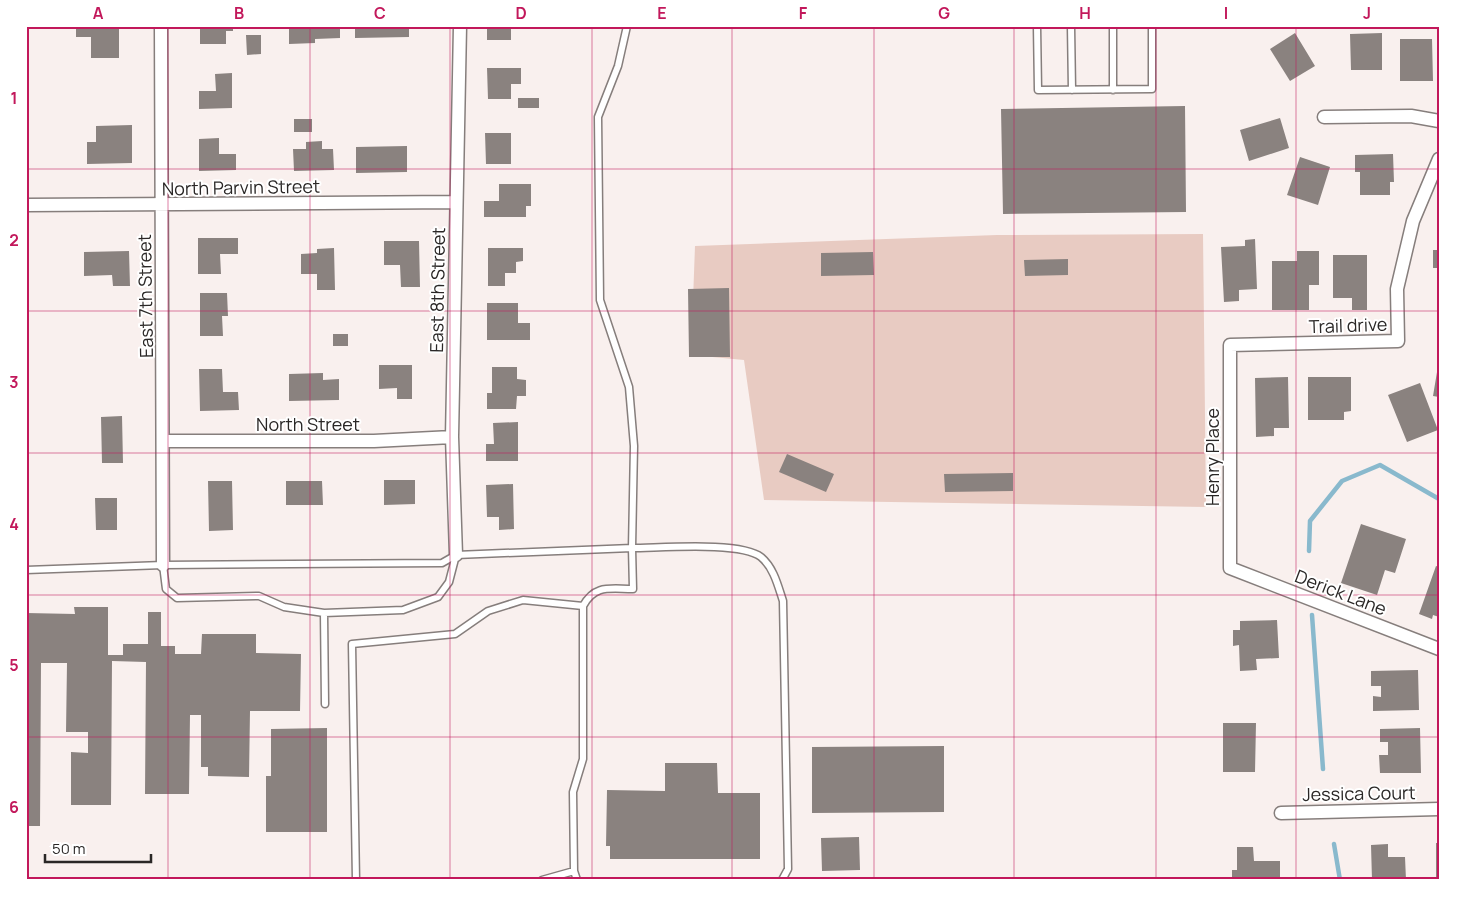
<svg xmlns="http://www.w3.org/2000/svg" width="1465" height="906" font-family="Manrope,sans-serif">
<rect width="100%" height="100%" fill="#f9f0ee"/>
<path fill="#e8cbc2" d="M1203,234L1206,507L764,500L744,360L691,355L695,246L997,235Z"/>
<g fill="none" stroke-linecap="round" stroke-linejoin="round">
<path stroke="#89b9cd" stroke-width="4.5" d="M1309,551L1310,521L1342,481L1380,465L1439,499
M1312,615L1323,769
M1334,844L1340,880"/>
</g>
<path fill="#8a827f" d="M76,26H119V58H91V37H76Z
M200,26H233V31H226V44H200Z
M289,26H340V38L315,39V43L289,44Z
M355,26H409V37L355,38Z
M487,26H517V29H511V40H487Z
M1295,33L1315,66L1290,81L1270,49Z
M1382,33V70H1351L1350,34Z
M246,35H261V54L247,55Z
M1400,39H1432L1433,81H1400Z
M487,68H521V84H511V99H488Z
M232,73V108L199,109V91H216L215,74Z
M518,98H539V108H518Z
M1185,106L1186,212L1003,214L1001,109Z
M1280,118L1289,148L1249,161L1240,130Z
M294,119H312V132H294Z
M132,125V163L87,164V142H96V126Z
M485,133H511V164H486Z
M219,138V154H236V170L199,171V139Z
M322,141V149H333L334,170L294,171L293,149H306V142Z
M407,146V172L356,173V147Z
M1393,154L1394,182H1390V195H1360V172H1355V155Z
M1300,157L1330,167L1318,205L1287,195Z
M499,184H531V206H526V217H484V201H499Z
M198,238H238V254H220L221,274H198Z
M1255,239L1257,289L1239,290V301L1224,302L1221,247L1245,246V240Z
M384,241H419L420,287H401L400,265H384Z
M334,248L335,290H317V274H301V254L317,253V249Z
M488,248H523V261L516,262V273H505V286H488Z
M1433,250H1439V268H1433Z
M129,251L130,286H113L112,275L84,276V252Z
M1297,251H1319V285H1309V310H1272V261H1297Z
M873,252L874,275L821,276V253Z
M1333,255H1367V310H1352V298H1333Z
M1068,259V275L1025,276L1024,260Z
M729,288L730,357H689L688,289Z
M200,293H227L228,316H222L223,336H200Z
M487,303H518V323H530V340H487Z
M333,334H348V346H333Z
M379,365H412V399H397V388L379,389Z
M1438,366H1439V397L1433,396Z
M492,367H517V379L526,380V396H517L516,409H487V393H492Z
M199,369H222L223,392H238L239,410L200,411Z
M323,373V380L339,379V400L289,401V374Z
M1288,377L1289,428H1274V436L1256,437L1255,378Z
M1308,377H1351V411L1344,412V420H1308Z
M1420,383L1438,430L1407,442L1388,395Z
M122,416L123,463H102L101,417Z
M518,422V461H486V444H494L493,423Z
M787,454L834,474L826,492L779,472Z
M1013,473V491L945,492L944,474Z
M384,480H415V504L384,505Z
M208,481H232L233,530L209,531Z
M286,481H322L323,505H286Z
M513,484L514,529L499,530V517H487L486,485Z
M95,498H117V530H96Z
M1361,524L1406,539L1395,573L1385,570L1377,595L1341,583Z
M1436,566L1439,567V617L1433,615L1432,619L1419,614Z
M74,607H108V655H123V644H148V612H161V646H175V654H201L202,634H256V653L301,654L300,711H250L249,777L208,776V767H201V715H190L189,794H145L146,662L112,661L111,805H71V752L88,753V732H66L67,663H41L40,826H26V613L75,614Z
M1277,620L1279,658L1256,659L1257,670L1240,671L1239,645L1233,646V630H1240V621Z
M1418,670L1419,710L1373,711V696L1381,697V686H1371V671Z
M1223,723H1256L1255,772H1223Z
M327,728V832H266V776H271V729Z
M1420,728L1421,773H1380L1379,755H1388V742H1380V729Z
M944,746V812L812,813V747Z
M665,763H717L718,793H760V859H610V846H606L607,790L665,791Z
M859,837L860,870L822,871L821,838Z
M1436,843H1439V880H1436Z
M1388,844V857H1405L1406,880H1372L1371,845Z
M1237,847H1253L1254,861H1280V880H1232V870H1237Z"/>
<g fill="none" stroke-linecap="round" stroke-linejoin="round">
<defs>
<path id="service" d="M1037,26L1038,90L1152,89V26
M1071,26L1072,90
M1113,26V90
M163,565L166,589L177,598L259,596L284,607L324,613L403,610L438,597L449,582L456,555
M26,570L163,565L442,563L456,555L632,548L634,446L629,387L600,300L598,117L618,66L627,26
M324,613L325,704
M356,880L352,644L455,634L488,611L523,600L583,606
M542,880L574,871
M577,880L574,871L573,792L583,759V606C595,584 610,589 633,589L632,548C660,548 741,541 761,557C774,568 778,586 783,601L788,869L782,880"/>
<path id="minor" d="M161,26L163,565
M1324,117L1411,116L1439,121
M1439,159L1413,221L1397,289L1398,341L1230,345V568L1439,649
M26,205L456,202
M164,441H374L452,437
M456,555L452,437L460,26
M1281,813L1439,809"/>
</defs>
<use href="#service" stroke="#867e7c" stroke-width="9"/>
<use href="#minor" stroke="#867e7c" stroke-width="15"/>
<use href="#service" stroke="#fff" stroke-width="6"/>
<use href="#minor" stroke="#fff" stroke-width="12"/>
</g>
<path fill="none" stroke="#c2185b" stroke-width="1" stroke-opacity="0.55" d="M168,26V880M310,26V880M450,26V880M592,26V880M732,26V880M874,26V880M1014,26V880M1156,26V880M1296,26V880M26,169H1439M26,311H1439M26,453H1439M26,595H1439M26,737H1439"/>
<g text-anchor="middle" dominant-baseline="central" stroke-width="4" stroke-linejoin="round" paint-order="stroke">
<g font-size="18" fill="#2a2726" stroke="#fff">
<text transform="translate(241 187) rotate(-1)">North Parvin Street</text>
<text transform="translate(437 290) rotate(-89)">East 8th Street</text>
<text transform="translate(145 296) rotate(-91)">East 7th Street</text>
<text transform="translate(1348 325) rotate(-2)">Trail drive</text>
<text x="308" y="424">North Street</text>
<text transform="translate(1212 457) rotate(-90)">Henry Place</text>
<text transform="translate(1341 592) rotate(21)">Derick Lane</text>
<text transform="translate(1359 793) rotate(-1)">Jessica Court</text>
</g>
</g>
<rect width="1465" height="906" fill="none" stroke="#ffffff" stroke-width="55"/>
<path d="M45 854v8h106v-8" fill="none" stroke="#2a2726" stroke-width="2.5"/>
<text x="52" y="854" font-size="15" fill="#2a2726" stroke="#ffffff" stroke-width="4" paint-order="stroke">50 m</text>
<rect x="28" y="28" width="1410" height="850" fill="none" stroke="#c2185b" stroke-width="2"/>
<g font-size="16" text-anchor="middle" font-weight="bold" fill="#c2185b">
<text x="98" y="19">A</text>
<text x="239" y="19">B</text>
<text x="380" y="19">C</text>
<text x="521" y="19">D</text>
<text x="662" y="19">E</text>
<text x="803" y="19">F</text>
<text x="944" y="19">G</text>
<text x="1085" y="19">H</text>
<text x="1226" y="19">I</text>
<text x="1367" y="19">J</text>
<text x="14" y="104">1</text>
<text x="14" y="246">2</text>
<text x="14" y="388">3</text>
<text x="14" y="530">4</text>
<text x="14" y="671">5</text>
<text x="14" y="813">6</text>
</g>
</svg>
